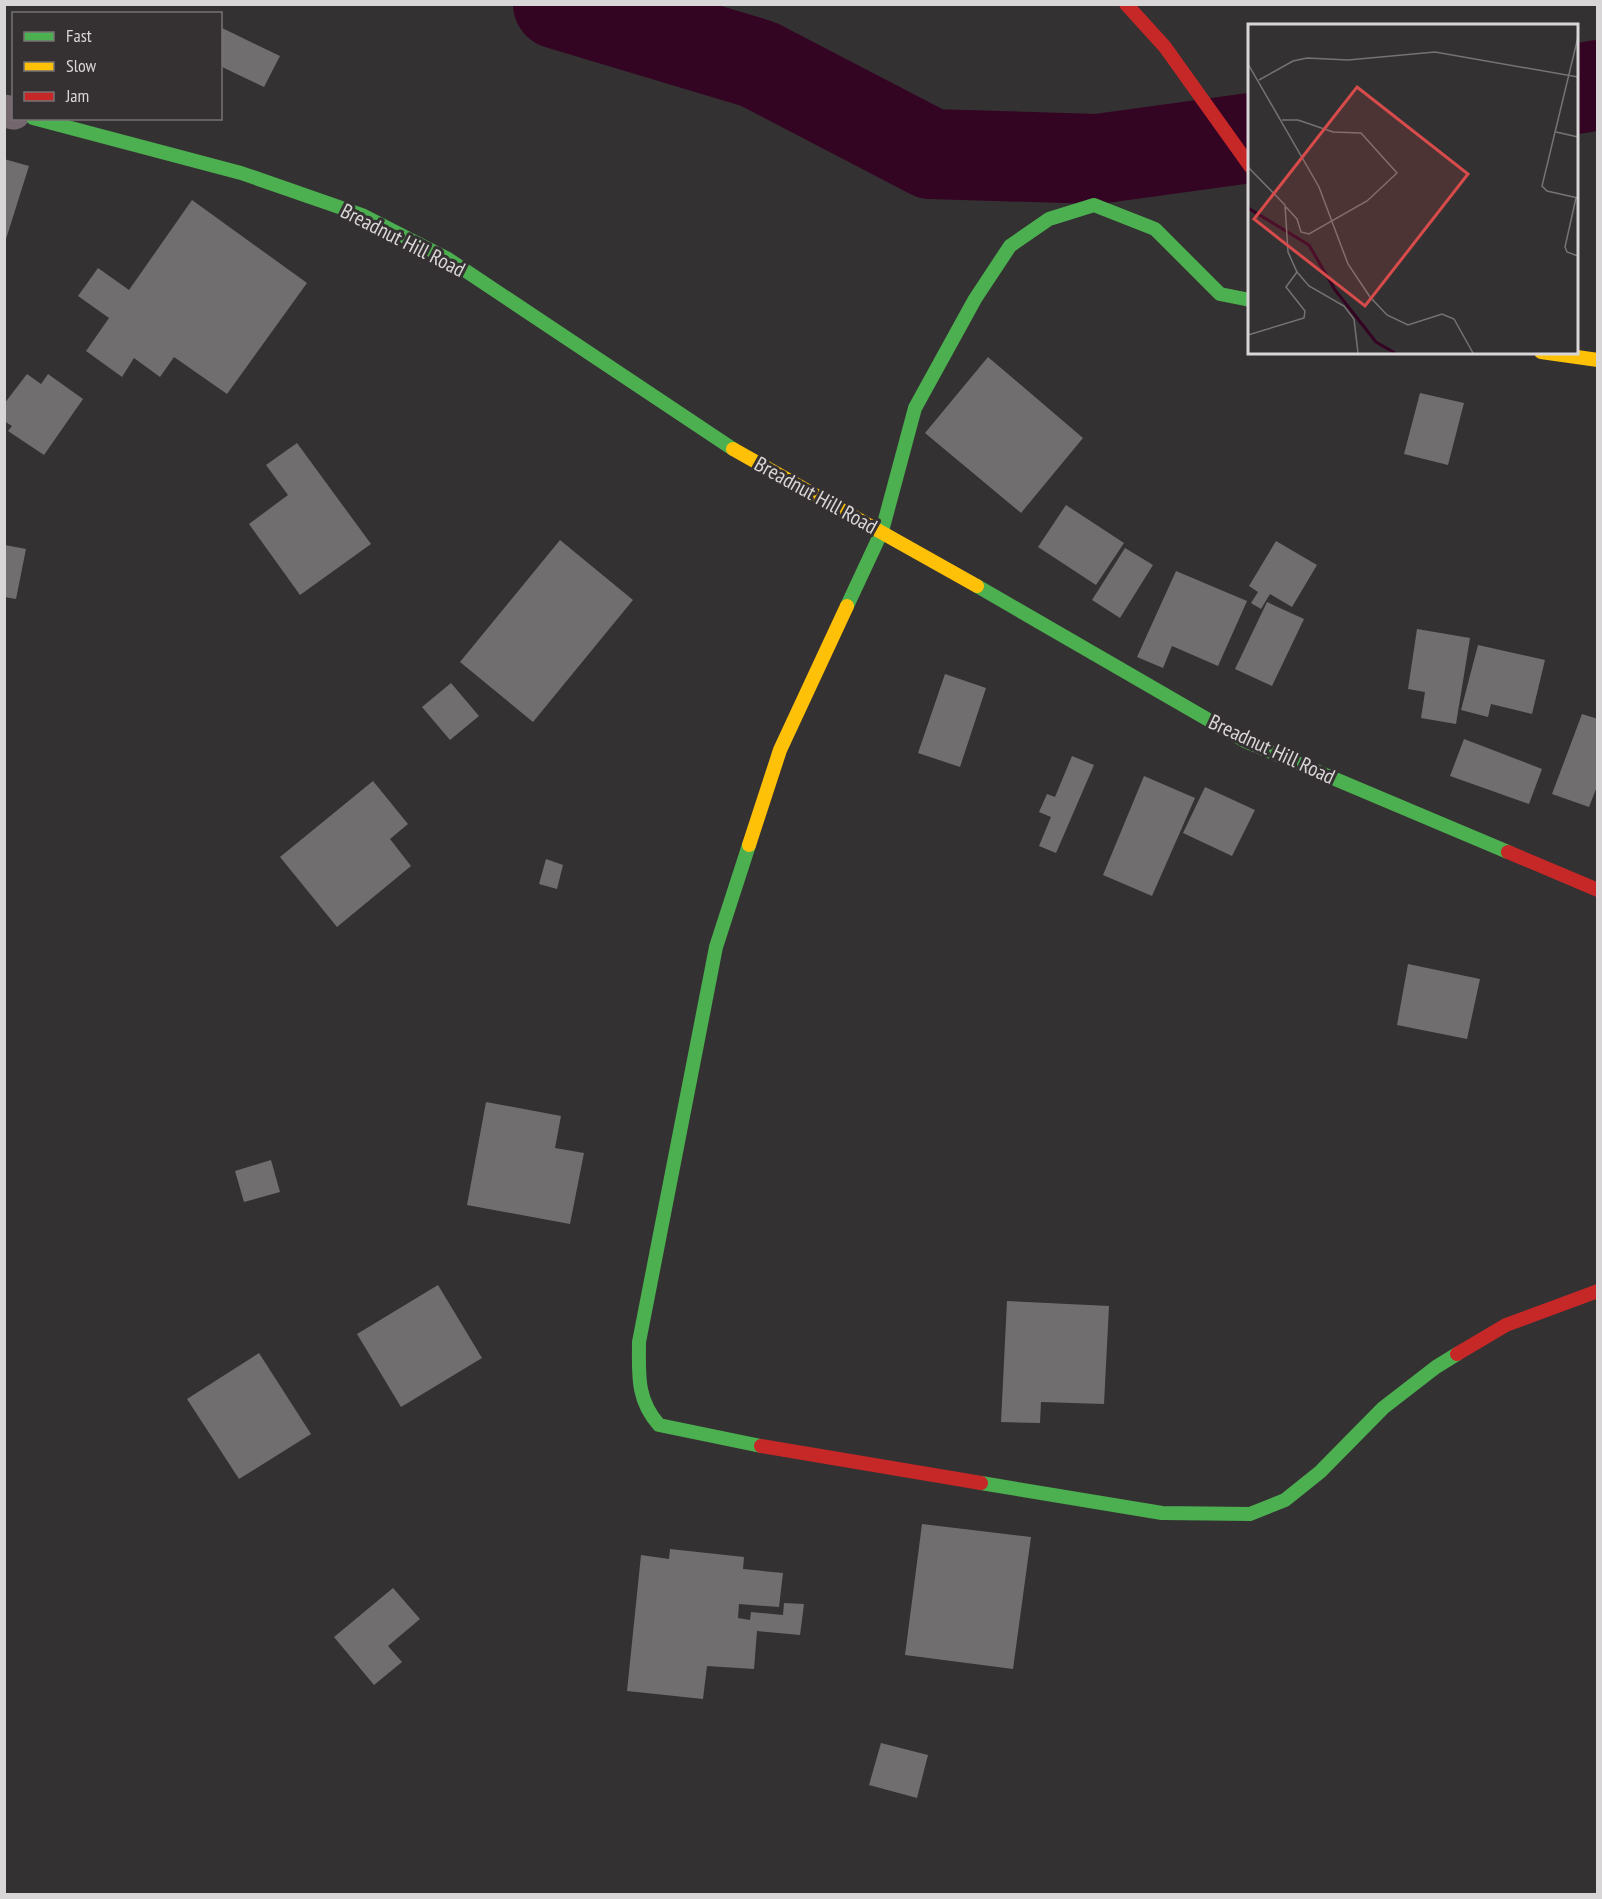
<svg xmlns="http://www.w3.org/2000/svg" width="1602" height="1899" font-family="'PT Sans Narrow',sans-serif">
<rect width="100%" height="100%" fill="#343132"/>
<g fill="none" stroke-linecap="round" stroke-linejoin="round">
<path stroke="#340423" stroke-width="90" d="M558,4L758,64L931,154L1097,159L1250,138
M1576,89L1598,85"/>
</g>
<path fill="#706e6e" d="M220,27L280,56L264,87L220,66Z
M4,159L29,166L6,239H4Z
M192,200L307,283L227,394L174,357L160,377L134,358L122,377L86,351L109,318L78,296L98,268L129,290Z
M988,357L1083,438L1021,513L925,433Z
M27,374L41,384L48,374L83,399L44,455L8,431L12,426L4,421V404Z
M1420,393L1464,403L1448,465L1404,454Z
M297,443L371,544L300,595L249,524L288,495L266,465Z
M1066,505L1124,543L1096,585L1038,547Z
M560,540L633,600L533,722L460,662Z
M1276,541L1317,565L1292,607L1270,594L1261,609L1251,603L1258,592L1249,586Z
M5,545L26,549L16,599L4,597Z
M1125,548L1153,565L1120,618L1092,600Z
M1176,571L1247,601L1218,666L1172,646L1163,668L1137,657Z
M1267,602L1304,619L1272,686L1235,669Z
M1417,629L1470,638L1456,724L1421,718L1425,692L1408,689Z
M1478,645L1545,660L1532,714L1491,704L1488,717L1461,710Z
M945,674L986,688L960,767L918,753Z
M451,683L479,716L450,740L422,707Z
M1582,714L1598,719V784L1589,807L1552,794Z
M1464,739L1542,769L1529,804L1450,776Z
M1072,756L1094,765L1056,853L1039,846L1051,817L1039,812L1047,794L1055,797Z
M1144,776L1195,798L1152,896L1103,875Z
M373,781L408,824L390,839L411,866L337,927L280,857Z
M1205,787L1255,810L1232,856L1183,833Z
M546,859L563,865L557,889L539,884Z
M1408,964L1480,979L1467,1039L1397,1025Z
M486,1102L561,1116L555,1148L584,1153L570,1224L467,1205Z
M271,1160L280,1192L244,1202L235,1171Z
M438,1285L482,1358L401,1407L357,1334Z
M1007,1301L1109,1306L1104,1404L1041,1402L1040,1423L1001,1422Z
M259,1353L311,1434L239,1479L187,1399Z
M922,1524L1031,1537L1013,1669L905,1655Z
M670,1549L744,1557L743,1569L783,1573L779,1607L739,1604L738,1618L750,1620L751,1612L783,1615L784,1603L804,1604L800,1635L757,1631L754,1669L707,1666L703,1699L627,1691L641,1555L669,1559Z
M393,1588L420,1619L388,1646L402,1662L374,1685L334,1637Z
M881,1743L928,1755L917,1798L869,1785Z"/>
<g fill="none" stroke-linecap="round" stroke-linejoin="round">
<path stroke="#75676e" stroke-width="33" d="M4,111L14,113"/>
<path stroke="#4caf50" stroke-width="14" d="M33,118L241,173L362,215L448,259L733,449
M977,586L1245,741L1508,852
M847,606L882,531L915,408L975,299L1010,246L1049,219L1094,205L1155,229L1220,294L1250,300
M749,845L716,947L639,1342C639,1374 636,1399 659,1425L761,1446
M981,1483L1162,1513L1250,1514L1285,1500L1320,1472L1383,1408L1436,1367L1457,1354"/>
<path stroke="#ffc107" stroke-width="14" d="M1541,352L1598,360
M733,449L977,586
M749,845L780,750L847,606"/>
<path stroke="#c62828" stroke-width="14" d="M1126,4L1165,47L1250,166
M1508,852L1598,890
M1457,1354L1506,1325L1598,1291
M761,1446L981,1483"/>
</g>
<g text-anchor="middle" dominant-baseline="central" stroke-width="6" stroke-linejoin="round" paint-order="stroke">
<g font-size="21" fill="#d9d6d7" stroke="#353032">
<text transform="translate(403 240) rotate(27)">Breadnut Hill Road</text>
<text transform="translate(816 495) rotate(29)">Breadnut Hill Road</text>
<text transform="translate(1272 749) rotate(25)">Breadnut Hill Road</text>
</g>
</g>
<g transform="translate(1248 24)">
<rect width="330" height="330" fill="#343132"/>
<path fill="none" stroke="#340423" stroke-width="3" d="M0,184L61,221L87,266L128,318L147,329"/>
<path fill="none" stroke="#767374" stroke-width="1.5" d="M330,13L294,162L299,167L330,174M0,40L71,163L100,240L122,273L139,291L160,301L194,290L206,295L225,329M11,56L45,37L59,34L100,36L187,28L330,53M34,96H50L85,108L113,109L149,149L119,177L61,210L53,208L49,195L38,183M308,108L330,113M0,143L37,181L40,228L49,248L61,262L96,282L106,295L110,329M328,174L317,223L319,228L330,232M0,311L56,294L57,287L38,263L49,248"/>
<path fill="#d74b4b" fill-opacity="0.15" stroke="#d74b4b" stroke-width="3" d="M109,63L220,150L117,282L6,195Z"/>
<rect width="330" height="330" fill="none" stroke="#d9d6d7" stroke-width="3"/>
</g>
<rect width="1602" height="1899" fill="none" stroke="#d9d6d7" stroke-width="12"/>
<rect x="12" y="12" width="210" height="108" fill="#353032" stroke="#777274" stroke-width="1.5"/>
<rect x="24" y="32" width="30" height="9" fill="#4caf50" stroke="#777274" stroke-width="1.5"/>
<text x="66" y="42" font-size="18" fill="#d9d6d7">Fast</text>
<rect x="24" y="62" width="30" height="9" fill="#ffc107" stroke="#777274" stroke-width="1.5"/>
<text x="66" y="72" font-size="18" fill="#d9d6d7">Slow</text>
<rect x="24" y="92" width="30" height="9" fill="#c62828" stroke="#777274" stroke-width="1.5"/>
<text x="66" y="102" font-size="18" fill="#d9d6d7">Jam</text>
</svg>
